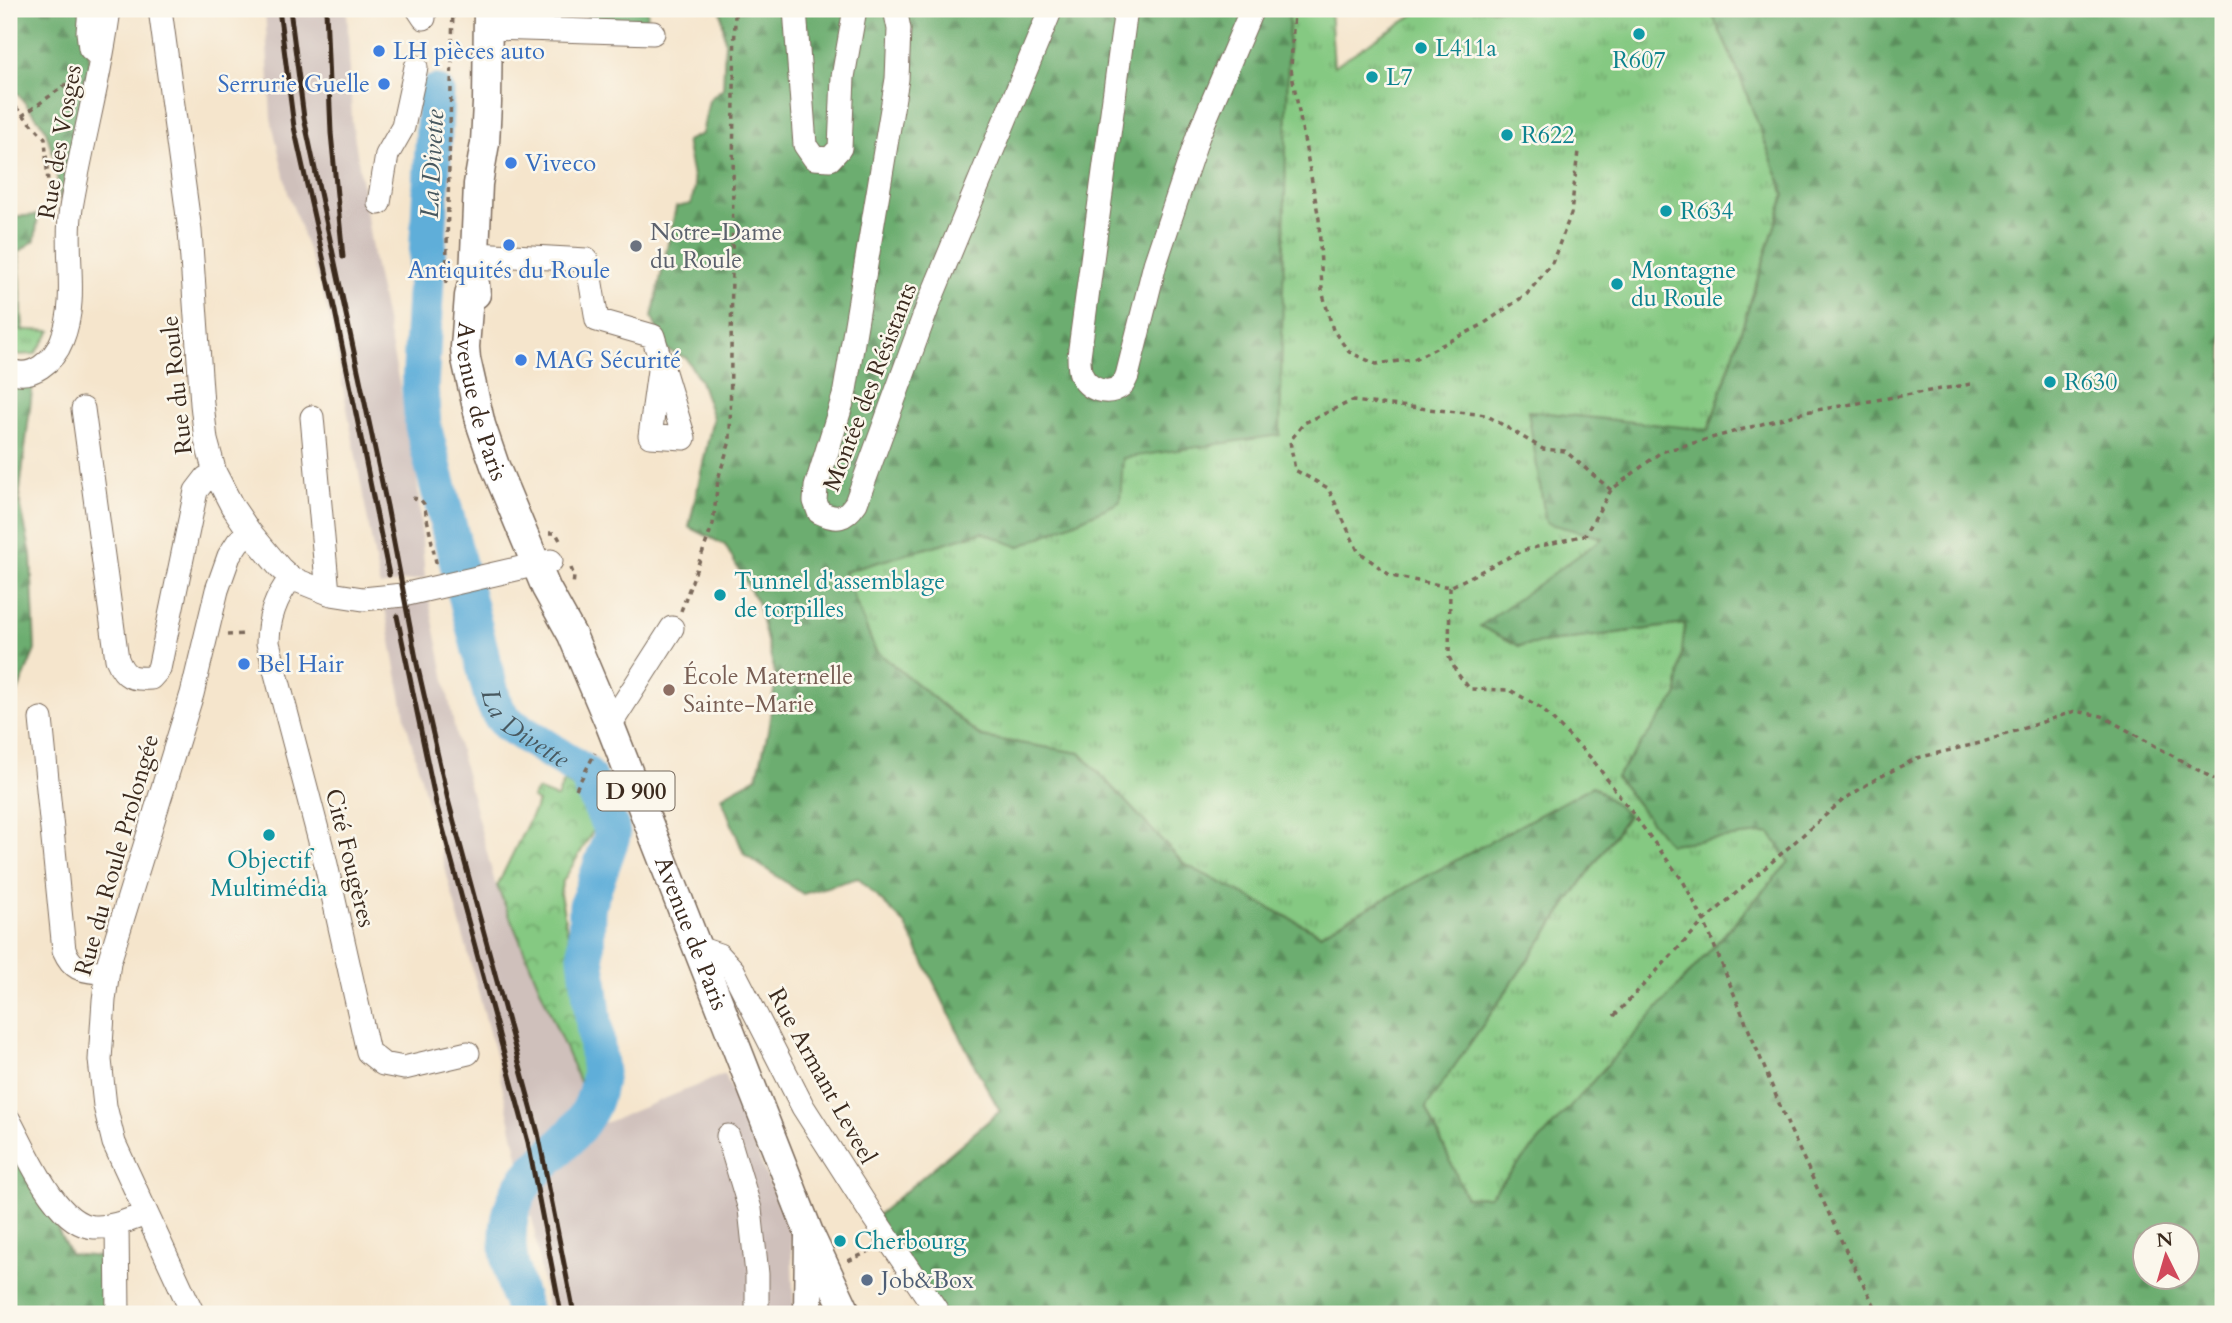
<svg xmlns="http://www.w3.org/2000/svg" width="2232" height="1323" font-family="Cardo,serif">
<defs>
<pattern id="grass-tufts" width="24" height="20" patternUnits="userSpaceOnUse" patternTransform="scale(1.75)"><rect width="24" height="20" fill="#85c982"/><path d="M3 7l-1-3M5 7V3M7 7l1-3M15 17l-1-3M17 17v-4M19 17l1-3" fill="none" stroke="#6ea36a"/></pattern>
<pattern id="forest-firs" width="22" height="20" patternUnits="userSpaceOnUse" patternTransform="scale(1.75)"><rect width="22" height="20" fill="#6cad70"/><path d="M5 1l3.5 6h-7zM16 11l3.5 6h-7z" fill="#5a8d5b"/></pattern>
<pattern id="park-crowns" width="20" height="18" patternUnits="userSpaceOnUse" patternTransform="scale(1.75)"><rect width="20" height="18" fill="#85c982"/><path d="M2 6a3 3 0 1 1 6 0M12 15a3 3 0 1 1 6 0" fill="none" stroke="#6ea36a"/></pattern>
</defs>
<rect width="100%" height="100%" fill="#fbf7ec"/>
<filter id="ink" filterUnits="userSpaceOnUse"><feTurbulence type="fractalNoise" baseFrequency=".0143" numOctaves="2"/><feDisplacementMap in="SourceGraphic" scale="14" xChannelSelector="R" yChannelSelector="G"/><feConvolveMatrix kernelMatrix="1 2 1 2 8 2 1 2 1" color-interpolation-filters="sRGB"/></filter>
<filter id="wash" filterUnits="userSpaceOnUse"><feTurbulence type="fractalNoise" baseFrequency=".00686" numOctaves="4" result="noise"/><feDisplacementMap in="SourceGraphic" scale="28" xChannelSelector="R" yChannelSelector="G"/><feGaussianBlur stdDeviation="1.57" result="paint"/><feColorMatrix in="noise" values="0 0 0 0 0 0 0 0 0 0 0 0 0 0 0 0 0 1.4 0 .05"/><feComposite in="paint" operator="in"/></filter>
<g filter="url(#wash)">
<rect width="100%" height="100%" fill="#f5e5cc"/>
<path fill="#cfc0bb" d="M265,9H347L352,121L374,262L416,465L425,578L380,586L331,322L317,275L288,193L271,118Z
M429,600L457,740L495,883L578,1079L605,1123L725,1074L791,1236L794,1314H548L533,1223L495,1054L406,722L385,609Z"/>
<path fill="url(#grass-tufts)" stroke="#607a50" stroke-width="2" d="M1289,9H1330L1334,66L1423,9H1710L1739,74L1785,195L1708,431L1528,411L1604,538L1519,646L1686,624L1677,696L1616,778L1669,844L1770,833L1789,862L1490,1196L1466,1197L1426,1107L1628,816L1593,786L1321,934L1184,864L1080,753L982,737L875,650L843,572L982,532L1043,373L1279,435Z
M9,329L51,331L35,354L16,355L9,348Z"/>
<path fill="url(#forest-firs)" stroke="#546c47" stroke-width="2" fill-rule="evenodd" d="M9,9H86L91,85L77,128L60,201L55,161L45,128L9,83Z
M587,9H648L647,19L624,26L588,23Z
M721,9H1289L1280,435L1123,458L1120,502L1019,547L982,532L844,572L875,650L981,737L1080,753L1184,864L1320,934L1593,786L1628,815L1426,1107L1466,1197L1490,1196L1789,862L1770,833L1669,844L1616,777L1677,696L1685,624L1519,646L1480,626L1603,538L1546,523L1528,411L1709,430L1785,195L1739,74L1710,9H2223V1314H939L874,1218L1000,1111L976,1068L905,924L858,878L803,894L744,854L721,797L757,777L768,731L776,678L758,604L725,545L689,527L713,418L700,381L686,358L665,349L652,317L676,207L691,204L695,187L686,141L702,134L709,100L723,88L725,42ZM2144,1236H2186V1278H2144Z
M38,215L35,240L19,252L23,331L9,329V217Z
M9,377L33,383L19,499L31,554L35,650L13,703H9Z
M9,1132L70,1254L112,1258L111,1314H9Z"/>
<path fill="url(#park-crowns)" stroke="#607a50" stroke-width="2" d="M564,781C583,793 593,809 593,831L562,883L560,894L594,1067L591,1089L588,1095L578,1079L497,886L538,802L532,798L537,790L557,798Z"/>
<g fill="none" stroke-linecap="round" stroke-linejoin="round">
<path stroke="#5faed9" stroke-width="37" id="s1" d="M436,93L420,388L423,426L493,701L499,713L507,723L582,771L588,778L611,828L612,836L587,906L586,956L600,1073C598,1085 596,1098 590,1109C562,1162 507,1168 508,1241C508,1266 518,1291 524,1314"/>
</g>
</g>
<g filter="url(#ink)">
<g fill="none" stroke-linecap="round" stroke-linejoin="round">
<defs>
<path id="minor" d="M90,9L88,32L90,48L101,58
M160,9L190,231L202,404L206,440L215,473L232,506L249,531L280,568L291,578L331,594L363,599L403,595L551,561
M418,9L424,18
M795,9L805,145L814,158L830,159L840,148L843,77L855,9
M895,9L899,29L897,79L844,396L816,487L815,501L819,512C837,521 845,519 856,503L929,303L1051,9
M1126,9L1079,356C1079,362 1079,369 1081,374C1087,389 1107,397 1121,386C1124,384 1125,380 1127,376L1155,264L1198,136L1252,9
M488,28L653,33
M379,203L387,155L403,127L416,67
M475,254L587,260L597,320L653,336L684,438L650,436L660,363
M9,370C31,381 54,361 62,340C79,298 64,251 71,208C82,141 101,76 109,9
M83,409L117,659C125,678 131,679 151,678L159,669L196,491L206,478L215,473
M312,417L328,593
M291,578C276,597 268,619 268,643L325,860L368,1052L383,1064L404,1068L468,1053
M41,719L64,950C74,973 85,970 107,973
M610,725L672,628
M698,948L719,955L733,970L803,1107L874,1218L939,1314
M9,1120C25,1149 56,1226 94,1227C112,1228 129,1220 146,1214
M728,1136L750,1209L757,1274V1314
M117,1224L118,1314
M193,1314L114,1143L105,1106L100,1060L104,1000L109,962L192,694L217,590L229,556L238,542L249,531"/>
<g id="major">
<path id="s2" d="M474,276L469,296L465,347L466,359L481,425L495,466L546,588L572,635L610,725L809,1233L847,1314"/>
<path d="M476,294L474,276L478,184L485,143L487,103L488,9"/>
<path d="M808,1314L809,1237"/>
</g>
</defs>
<use href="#minor" stroke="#7c6b5b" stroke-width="25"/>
<use href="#major" stroke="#7c6b5b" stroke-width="31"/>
<path stroke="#7c6b5b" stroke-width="3.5" stroke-dasharray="5 5" stroke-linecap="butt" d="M1294,9L1291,69L1319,219L1322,291L1333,330L1349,352L1376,364L1414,359L1482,325L1527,294L1552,263L1571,214L1578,151
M9,100L45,138L49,199
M22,116L75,78
M446,283L453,9
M1611,490L1565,451L1543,449L1486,415L1352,401L1304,423L1290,441L1295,470L1328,488L1358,551L1391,576L1450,587L1521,551L1585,535L1611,490L1661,452L1805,412L1971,384
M412,498L420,499L424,504L437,567
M549,533H556L562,544
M571,568L574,576L573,587
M1450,587L1449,657L1457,673L1470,689L1510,690L1541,708L1592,759L1683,881L1704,921L1788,1125L1848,1255L1879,1314
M681,611L713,524L718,479L730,441L735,9
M227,635L247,634
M576,789L595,753
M1614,1016L1704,921L1843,800L1874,780L1917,758L1980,743L2075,711L2102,716L2223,784
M848,1261L870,1251"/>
<use href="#minor" stroke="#fff" stroke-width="23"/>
<use href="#major" stroke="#fff" stroke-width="28"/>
<path stroke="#3b2a1e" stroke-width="5" d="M279,9L294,127L335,311L389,575
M290,9L304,118L387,506L417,664L448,800L538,1133L574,1314
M326,9L331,133L343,257
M397,616L436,803L528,1142L561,1314"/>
</g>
</g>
<g fill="#0f9aa8" stroke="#fbf7ec" stroke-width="2.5">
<circle cx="1639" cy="34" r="7"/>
<circle cx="1421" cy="48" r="7"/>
<circle cx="1372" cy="77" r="7"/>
<circle cx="1507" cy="135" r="7"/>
<circle cx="1666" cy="211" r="7"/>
<circle cx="1617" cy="284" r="7"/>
<circle cx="2050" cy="382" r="7"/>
<circle cx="720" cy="595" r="7"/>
<circle cx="269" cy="835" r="7"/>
<circle cx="840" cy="1241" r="7"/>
</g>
<g fill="#3f7fe0" stroke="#fbf7ec" stroke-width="2.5">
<circle cx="379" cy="51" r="7"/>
<circle cx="384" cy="84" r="7"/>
<circle cx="511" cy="163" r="7"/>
<circle cx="509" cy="245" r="7"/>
<circle cx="521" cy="360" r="7"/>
<circle cx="244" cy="664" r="7"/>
</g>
<circle fill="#6b7280" stroke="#fbf7ec" stroke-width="2.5" cx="636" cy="246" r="7"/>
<circle fill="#8d6e63" stroke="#fbf7ec" stroke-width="2.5" cx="669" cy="690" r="7"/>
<circle fill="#5c6f8a" stroke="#fbf7ec" stroke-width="2.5" cx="867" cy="1280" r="7"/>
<g text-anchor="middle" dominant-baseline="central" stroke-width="5" stroke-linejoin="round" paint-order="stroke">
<rect fill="#fbf7ec" stroke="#75685c" stroke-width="2" x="597.5" y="771.5" width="77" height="39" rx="5"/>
<g font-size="23" font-weight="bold" fill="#3b2a1e">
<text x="636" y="791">D 900</text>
</g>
<g font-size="24" fill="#0d838f" stroke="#fbf7ec" text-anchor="start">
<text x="1435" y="48">L411a</text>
<text x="1639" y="60" text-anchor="middle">R607</text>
<text x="1386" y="77">L7</text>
<text x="1521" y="135">R622</text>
<text x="1680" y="211">R634</text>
<text x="1631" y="270">Montagne<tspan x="1631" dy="28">du Roule</tspan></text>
<text x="2064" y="382">R630</text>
<text x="734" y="581">Tunnel d'assemblage<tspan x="734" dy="28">de torpilles</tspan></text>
<text x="269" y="860" text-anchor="middle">Objectif<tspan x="269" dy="28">Multimédia</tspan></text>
<text x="854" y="1241">Cherbourg</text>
</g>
<g font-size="24" fill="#366cbe" stroke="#fbf7ec" text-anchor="start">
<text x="393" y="51">LH pièces auto</text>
<text x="370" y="84" text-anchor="end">Serrurie Guelle</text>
<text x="525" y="163">Viveco</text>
<text x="509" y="270" text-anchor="middle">Antiquités du Roule</text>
<text x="535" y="360">MAG Sécurité</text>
<text x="258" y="664">Bel Hair</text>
</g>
<g font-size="24" fill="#3b2a1e" stroke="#fbf7ec">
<text transform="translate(60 142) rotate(-80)">Rue des Vosges</text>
<text transform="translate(177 385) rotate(-96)">Rue du Roule</text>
<text transform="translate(870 387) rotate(-69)">Montée des Résistants</text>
<text stroke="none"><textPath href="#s2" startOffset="128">Avenue de Paris</textPath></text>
<text transform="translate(117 855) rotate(-74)">Rue du Roule Prolongée</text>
<text transform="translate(350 858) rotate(76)">Cité Fougères</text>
<text stroke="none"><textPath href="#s2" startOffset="702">Avenue de Paris</textPath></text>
<text transform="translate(822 1076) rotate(61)">Rue Armant Leveel</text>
</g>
<g font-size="24" fill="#5b616d" stroke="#fbf7ec" text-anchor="start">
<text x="650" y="232">Notre-Dame<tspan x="650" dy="28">du Roule</tspan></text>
</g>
<g font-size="24" fill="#785e54" stroke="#fbf7ec" text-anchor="start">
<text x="683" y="676">École Maternelle<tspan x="683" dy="28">Sainte-Marie</tspan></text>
</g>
<g font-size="24" fill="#4e5e75" stroke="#fbf7ec" text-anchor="start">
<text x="881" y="1280">Job&amp;Box</text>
</g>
<g font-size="26" font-style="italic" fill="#48585f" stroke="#fbf7ec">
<text transform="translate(432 164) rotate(-87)">La Divette</text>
<text stroke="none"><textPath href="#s1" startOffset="660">La Divette</textPath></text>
</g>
</g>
<rect width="2232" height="1323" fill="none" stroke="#fbf7ec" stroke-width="35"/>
<g transform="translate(2166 1256) rotate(355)"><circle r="33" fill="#fbf7ec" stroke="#aea59a" stroke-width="2"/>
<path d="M0-5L12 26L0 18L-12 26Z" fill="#d1495b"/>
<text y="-10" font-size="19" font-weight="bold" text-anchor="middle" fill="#3b2a1e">N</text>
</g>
</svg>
